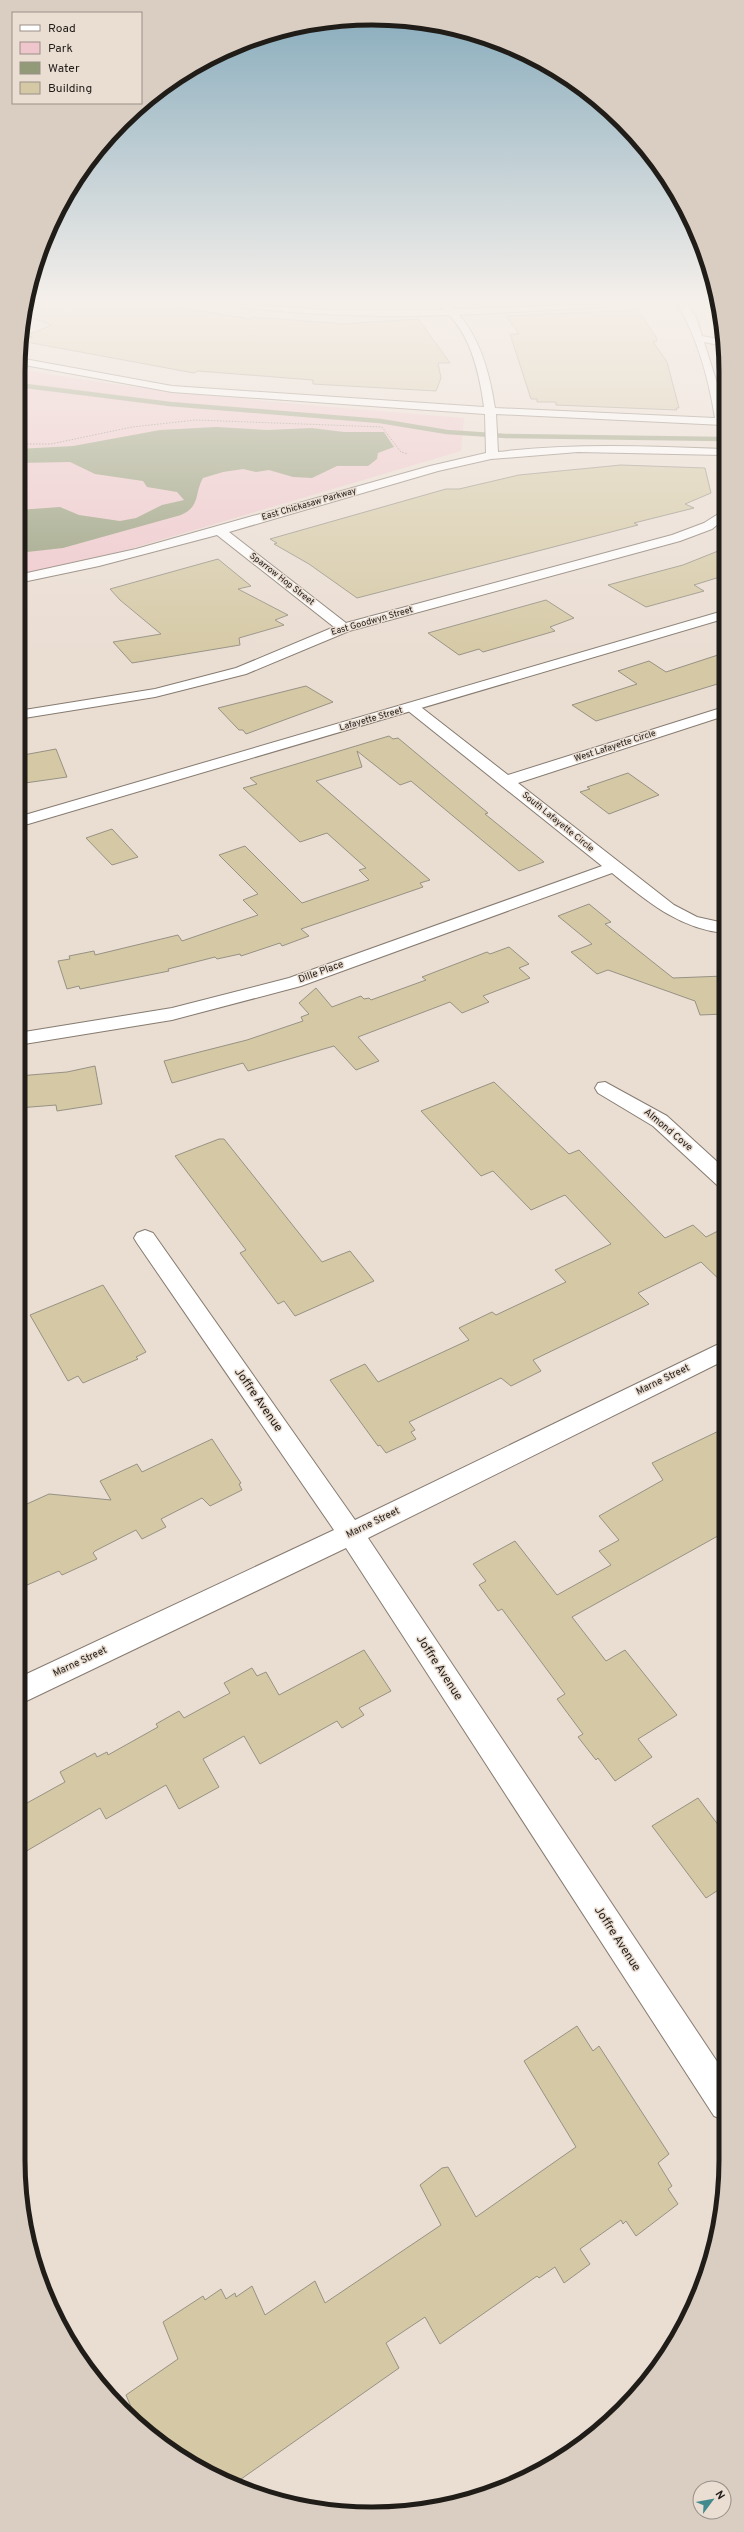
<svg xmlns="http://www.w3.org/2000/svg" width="744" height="2532" font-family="Overpass,sans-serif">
<rect width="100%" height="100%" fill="#eaddd2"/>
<path fill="#efc6cb" d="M18,369C166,395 315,406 464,418L461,451L120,552L70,565L18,574Z"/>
<path fill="#929a77" d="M216,427L267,430L312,428L344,432H384L394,447L378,453L377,459L368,466H337L312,478L293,477L269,470L256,472L243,469L223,472L203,478C194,494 201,506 181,515L63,548L18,553V510L60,507L79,515L120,521L136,518L162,505L184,500L177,492L147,487L143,481L95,474L70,462L18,463V449L73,446L160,430Z"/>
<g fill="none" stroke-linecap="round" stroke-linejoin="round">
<path stroke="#929a77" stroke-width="4.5" d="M18,385L170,404L380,421L447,432L506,436L723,439"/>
</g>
<path fill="#d5c9a5" stroke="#979284" d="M25,304L88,306L94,304H158L250,319L252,317L344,324L416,319L419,320L450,363H438L441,378L436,391L313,384V380L198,371L194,373L21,341L32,337L27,335L52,325L24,315Z
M638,310L656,337L657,341L653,342L667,362L679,408H676L677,410L556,405V402H537V399H531L510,334H519L506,316Z
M621,465L705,468L711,493L685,504L694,508L634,523L638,525L357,598L309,564L274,544L277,543L270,539L446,489H459L519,475Z
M723,549V576L694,585L704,591L646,607L608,585L683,565Z
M218,559L251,586L238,589L288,615L275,620L284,625L239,638L240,645L132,663L113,642L161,634L120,600L110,589Z
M546,600L574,618L550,627L555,631L483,652L479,649L459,655L428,633Z
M724,653V682L596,721L572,705L637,684L618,671L649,661L666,672Z
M306,686L333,702L246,734L243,730H239L218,708Z
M389,736L393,739L398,738L488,813L485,814L544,862L519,871L411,781L400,785L357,751L362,767L316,781L430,880L420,883L423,887L301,929L309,936L282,946L280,943L241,956L240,954L217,959L215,957L168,969L169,971L80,989L79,986L67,989L58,961L70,959L69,956L94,951L95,955L178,935L182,941L258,915L243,900L258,894L219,855L245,846L302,903L369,880L359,870L366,868L327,833L300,842L243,788L257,784L250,778Z
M56,749L67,777L18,784V756Z
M628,773L659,795L609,814L580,792L590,789L587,787Z
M112,829L138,857L112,865L86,838Z
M589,904L611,922L605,924L673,978L724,976V1014L700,1015L695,1001L608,970L597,974L571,952L592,944L558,916Z
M509,947L529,964L519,968L530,978L483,996L489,1002L462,1013L450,1002L358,1037L379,1061L356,1070L334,1046L248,1071L243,1063L172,1083L164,1061L247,1040L303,1021L301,1017L309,1014L299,1003L316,988L332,1007L361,996L364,999L369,998L371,1000L426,980L422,977L487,952L490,954Z
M95,1066L102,1104L57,1111L56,1105L18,1108V1076L67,1072Z
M494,1082L569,1154L579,1150L665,1238L693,1225L706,1237L724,1228L725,1285L701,1262L638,1293L649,1304L533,1360L541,1371L511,1386L501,1378L409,1422L415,1430L411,1432L416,1439L386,1453L380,1445L378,1446L330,1380L365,1364L378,1382L469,1340L459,1328L492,1312L496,1315L566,1282L555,1270L611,1244L565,1195L531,1210L493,1171L481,1176L421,1111Z
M219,1139H224L322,1262L350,1251L374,1281L295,1316L284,1301L278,1304L240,1253L246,1250L175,1156Z
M103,1285L146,1352L136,1357L138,1359L83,1383L78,1376L68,1381L30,1315Z
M725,1428V1532L572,1617L606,1661L625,1650L677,1715L638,1739L652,1757L615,1781L598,1758L596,1760L578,1737L583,1734L557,1699L565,1694L502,1609L498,1611L479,1585L486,1581L473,1564L515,1541L557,1595L611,1565L599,1551L619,1540L599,1516L663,1480L652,1463Z
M212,1439L241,1483L239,1484L242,1490L210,1506L202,1498L161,1519L166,1527L142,1539L136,1530L95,1551L93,1553L97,1559L62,1575L59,1571L18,1589V1508L49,1494L111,1500L100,1481L137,1464L142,1472Z
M364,1650L391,1691L359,1708L364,1715L342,1728L337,1721L260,1764L244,1736L203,1759L219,1787L179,1809L166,1785L106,1819L100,1808L18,1856V1808L65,1782L60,1772L95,1753L97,1757L107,1752L108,1755L158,1727L156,1724L179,1711L184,1718L230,1693L224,1683L252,1668L257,1676L266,1672L279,1695Z
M698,1798L725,1834L726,1885L706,1898L652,1826Z
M577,2026L593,2051L599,2046L669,2154L658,2163L672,2186L668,2189L678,2204L636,2236L626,2221L623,2224L621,2220L580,2249L590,2264L564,2283L555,2267L539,2278L537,2276L440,2344L425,2317L386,2343L399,2368L234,2484L216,2478L157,2441L138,2423L126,2395L178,2359L163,2322L203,2296L205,2300L221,2289L226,2299L235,2293L236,2297L252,2286L265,2315L315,2281L325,2303L441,2225L420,2185L442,2168L448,2167L476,2217L576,2147L524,2061Z"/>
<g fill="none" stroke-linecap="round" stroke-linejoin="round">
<defs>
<path id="minor" d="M232,304L329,310H444L440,304H448L454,309L611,304L606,307L459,315C481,340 490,375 495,408L715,418C709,380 697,336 677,304H687L696,317L702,336L723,340V346L704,342L722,399L723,425L496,414L498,452C573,443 648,446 723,449V455L578,452L491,459L438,471L229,532L346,623L672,535L704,523L723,511V520L712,529L680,541L349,631L246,674L155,697L18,719V711L155,689L236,668L334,627L217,535L99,566L18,583V575L136,549L430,466L486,453L485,414L172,392L19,364V358L172,386L484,407C480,376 472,338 449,315C378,318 308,315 237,307Z
M412,703L417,704L508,775L724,707V716L518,783L674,905L697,917L724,923V933C678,928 647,901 612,873L301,986L172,1020L18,1045V1033L172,1008L289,978L602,866L407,710L405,707L407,704Z
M605,1082L667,1116L724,1168V1187L717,1185L653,1126L598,1093L595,1088L598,1083Z
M145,1230L153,1233L355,1520L725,1341V1360L368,1538L726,2075V2121L714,2116L346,1548L18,1705V1678L334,1530L137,1243L134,1238L137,1233Z"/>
<path id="tertiary" d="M723,611V619L18,827V817Z"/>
</defs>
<use href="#minor" stroke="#867b70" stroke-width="2"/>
<use href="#tertiary" stroke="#867b70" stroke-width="2"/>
<path stroke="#8f867e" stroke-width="1" stroke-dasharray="1.5 1.5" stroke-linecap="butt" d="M18,444H51L132,427L196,420L382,427L401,452L408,454"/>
<use href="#minor" fill="#fff" fill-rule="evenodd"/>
<use href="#tertiary" fill="#fff" fill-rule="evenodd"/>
</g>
<linearGradient id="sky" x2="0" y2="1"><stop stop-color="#85aabb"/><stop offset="0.46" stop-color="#f6f0eb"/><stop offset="1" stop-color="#f6f0eb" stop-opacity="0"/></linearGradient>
<rect width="744" height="658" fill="url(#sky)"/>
<g text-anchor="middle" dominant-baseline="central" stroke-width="3" stroke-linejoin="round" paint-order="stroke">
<g font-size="9" fill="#201c18" stroke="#eaddd2">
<text transform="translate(309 504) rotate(-16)">East Chickasaw Parkway</text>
<text transform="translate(282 579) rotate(38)">Sparrow Hop Street</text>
<text transform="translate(372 621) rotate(-16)">East Goodwyn Street</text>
<text transform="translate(371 719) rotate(-16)">Lafayette Street</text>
<text transform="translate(615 746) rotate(-18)">West Lafayette Circle</text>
<text transform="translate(558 822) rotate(39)">South Lafayette Circle</text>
</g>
<g font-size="10" fill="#201c18" stroke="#eaddd2">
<text transform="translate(321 972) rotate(-20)">Dille Place</text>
<text transform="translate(668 1130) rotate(40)">Almond Cove</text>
<text transform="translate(663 1380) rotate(-26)">Marne Street</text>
<text transform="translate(373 1523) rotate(-26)">Marne Street</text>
<text transform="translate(80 1662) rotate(-25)">Marne Street</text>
</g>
<g font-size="12" fill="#201c18" stroke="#eaddd2">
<text transform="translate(258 1400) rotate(55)">Joffre Avenue</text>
<text transform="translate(439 1668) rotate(57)">Joffre Avenue</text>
<text transform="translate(617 1939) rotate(57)">Joffre Avenue</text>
</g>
</g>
<path d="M0 0H744V2532H0ZM372 25H372A347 347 0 0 1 719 372V2160A347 347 0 0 1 372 2507H372A347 347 0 0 1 25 2160V372A347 347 0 0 1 372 25Z" fill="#dacec3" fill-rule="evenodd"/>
<path fill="none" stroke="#201c18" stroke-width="5" d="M372 25H372A347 347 0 0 1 719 372V2160A347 347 0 0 1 372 2507H372A347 347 0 0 1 25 2160V372A347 347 0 0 1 372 25Z"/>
<rect x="12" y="12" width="130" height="92" fill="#eaddd2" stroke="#999088"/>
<rect x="20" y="25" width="20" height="6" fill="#ffffff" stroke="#999088"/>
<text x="48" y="32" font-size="12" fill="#201c18">Road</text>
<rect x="20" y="42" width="20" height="12" fill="#efc6cb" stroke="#999088"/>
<text x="48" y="52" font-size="12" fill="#201c18">Park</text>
<rect x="20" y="62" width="20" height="12" fill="#929a77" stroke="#999088"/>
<text x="48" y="72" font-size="12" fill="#201c18">Water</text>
<rect x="20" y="82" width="20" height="12" fill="#d5c9a5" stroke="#999088"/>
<text x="48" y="92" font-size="12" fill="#201c18">Building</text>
<g transform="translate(712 2500) rotate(58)"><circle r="19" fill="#eaddd2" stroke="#999088"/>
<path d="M0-3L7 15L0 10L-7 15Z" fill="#428a8d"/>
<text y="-6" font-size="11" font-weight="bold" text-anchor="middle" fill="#201c18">N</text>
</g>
</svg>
